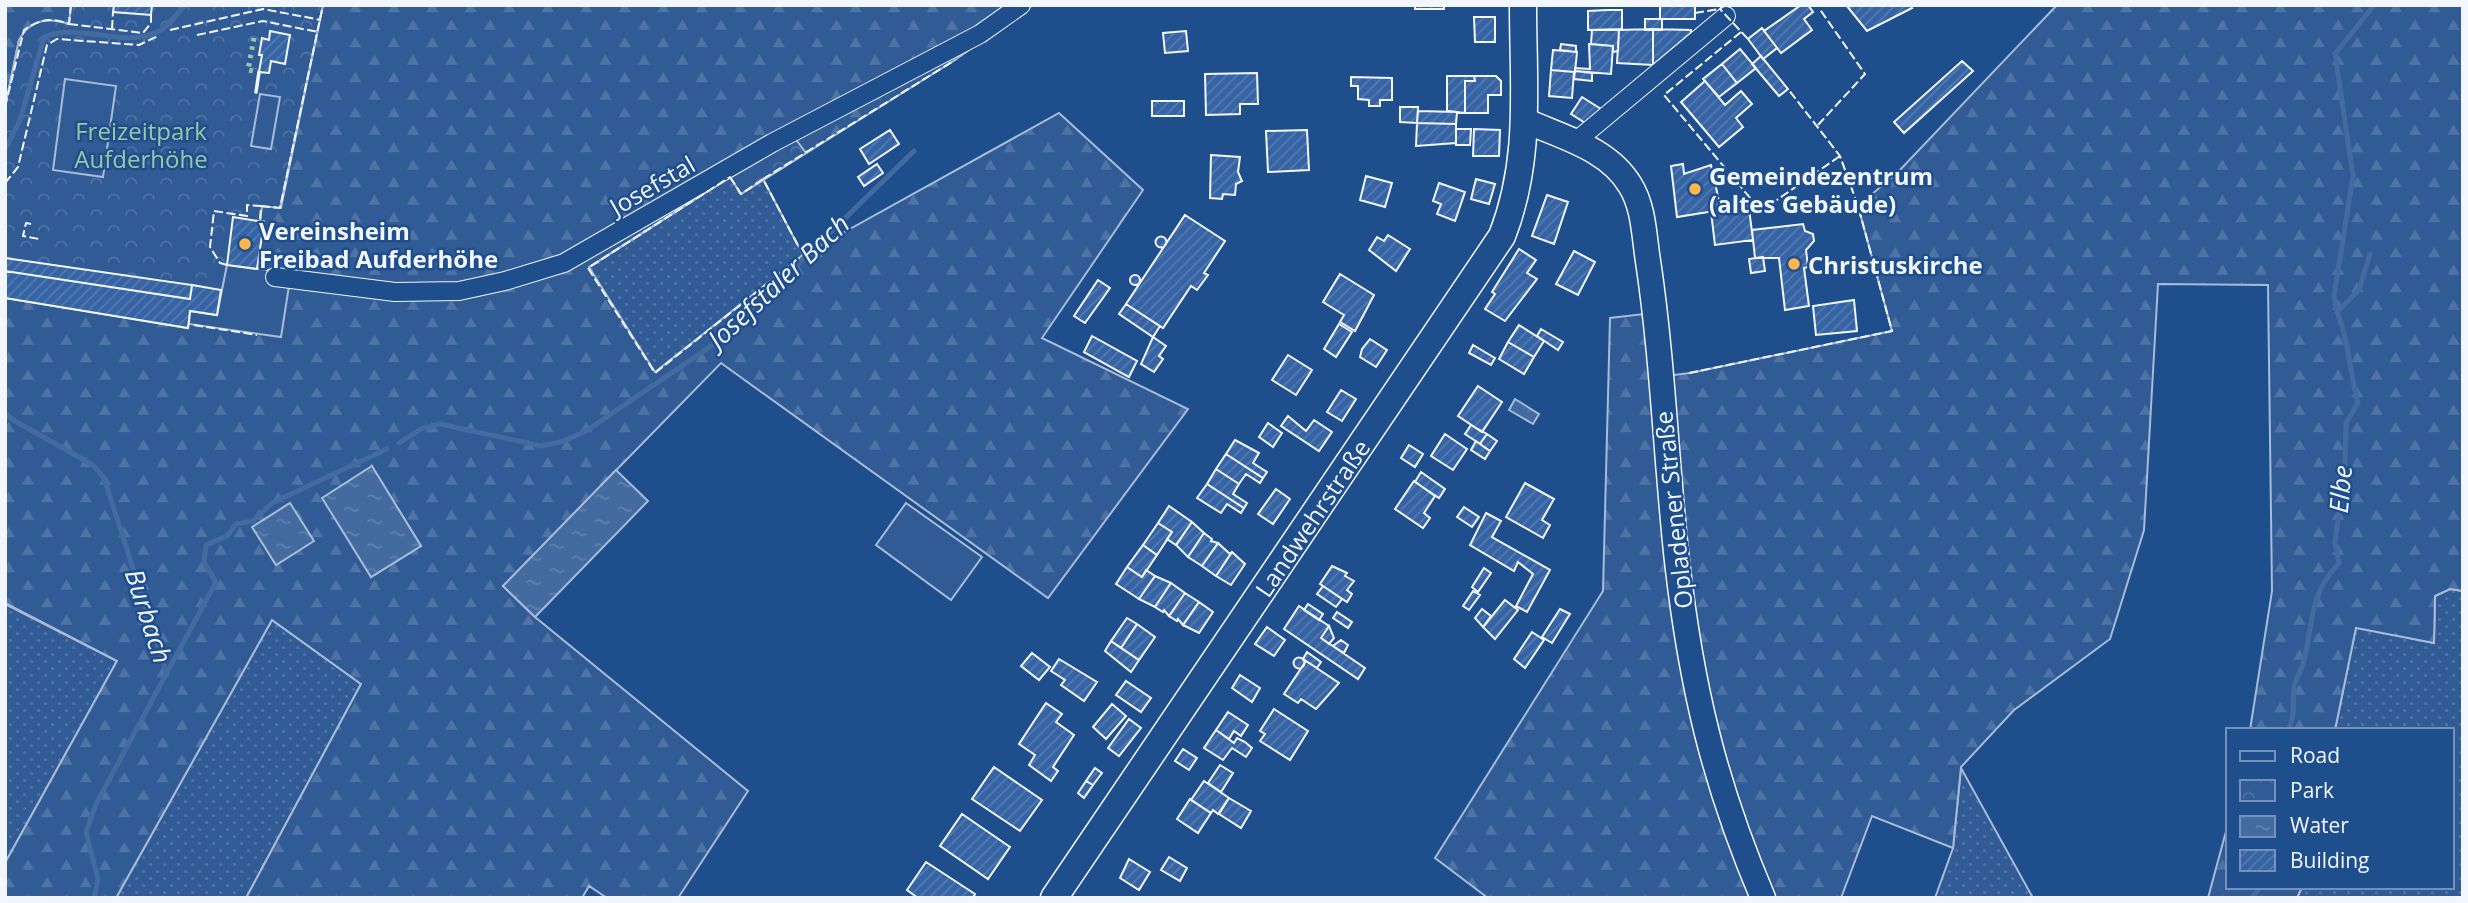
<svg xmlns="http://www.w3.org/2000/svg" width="2468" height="903" font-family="'Open Sans',sans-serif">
<defs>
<pattern id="grass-dots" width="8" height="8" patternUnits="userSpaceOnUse" patternTransform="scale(1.75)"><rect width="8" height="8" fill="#305b95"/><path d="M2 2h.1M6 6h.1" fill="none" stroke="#4e73a5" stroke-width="1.8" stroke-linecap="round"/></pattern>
<pattern id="forest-firs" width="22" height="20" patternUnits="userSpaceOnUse" patternTransform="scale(1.75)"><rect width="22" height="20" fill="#305b95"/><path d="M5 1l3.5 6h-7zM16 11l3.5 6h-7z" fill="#4e73a5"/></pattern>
<pattern id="park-crowns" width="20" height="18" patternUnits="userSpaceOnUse" patternTransform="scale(1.75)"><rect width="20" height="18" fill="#305b95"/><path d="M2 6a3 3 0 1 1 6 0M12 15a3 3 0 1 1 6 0" fill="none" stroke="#4e73a5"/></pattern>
<pattern id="water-ripples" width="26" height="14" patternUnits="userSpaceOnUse" patternTransform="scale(1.75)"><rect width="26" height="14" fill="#446ba0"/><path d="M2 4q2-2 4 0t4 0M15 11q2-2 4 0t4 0" fill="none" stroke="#5f81ae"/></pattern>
<pattern id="building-hatch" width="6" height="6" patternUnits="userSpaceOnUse" patternTransform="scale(1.75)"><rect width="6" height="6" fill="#3563a3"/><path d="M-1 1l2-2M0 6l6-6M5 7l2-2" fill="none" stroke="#537ab1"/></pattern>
</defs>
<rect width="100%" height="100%" fill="#1f4e8c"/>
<path fill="url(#grass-dots)" stroke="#a8bbd7" stroke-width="2" d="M730,177L763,179L803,255L655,373L588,268Z
M2450,589L2463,591V898H2297L2302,887H2452V730H2335L2356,627L2434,643L2435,596Z
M5,604L117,661L5,863Z
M272,620L361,684L246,898H116Z
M1961,768L2033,898H1935L1953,848Z"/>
<path fill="url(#forest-firs)" stroke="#a8bbd7" stroke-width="2" fill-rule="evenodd" d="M5,5H71L69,24L19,40L5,107Z
M323,5H1033L955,60L741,194L730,177L589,267L655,372L803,255L1059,113L1143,190L1042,338L1188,409L1048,598L721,363L503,586L535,617L748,791L678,898H607L589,886L582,898H246L361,684L272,620L116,898H5V863L117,661L5,603V298L188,327L190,311L263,221H260L261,206L281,208ZM372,467L421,546L371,577Z
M2057,5H2463V591L2450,589L2435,596L2434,643L2356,628L2335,730H2250L2272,591L2268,285L2158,284L2144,530L2110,639L2014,710L1961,767L1953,848L1872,816L1841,898H1488L1435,858L1603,591L1610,318L1644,314L1650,378L1690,373L1892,331L1858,206L1898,172Z
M2228,824V887H2302L2297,898H2208Z"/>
<path fill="url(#park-crowns)" stroke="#a8bbd7" stroke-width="2" d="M71,5H323L280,208L262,206L260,221L263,222L257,269L227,266L217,315L190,311L188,328L5,298V107L19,40C30,19 48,17 69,24Z
M794,137L806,153L741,194L730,177Z"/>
<path fill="#305b95" stroke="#a8bbd7" stroke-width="2" d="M65,79L116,86L103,177L53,170Z
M260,94L280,97L271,149L251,146Z
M227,265L291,273L281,337L189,324L190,311L217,315Z
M906,503L982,557L951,600L876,545Z"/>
<path fill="url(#water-ripples)" stroke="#a8bbd7" stroke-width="2" d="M1515,399L1539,414L1533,424L1509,410Z
M372,466L421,546L371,577L322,498Z
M616,470L648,501L535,617L503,586Z
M290,503L314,541L276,565L252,527Z"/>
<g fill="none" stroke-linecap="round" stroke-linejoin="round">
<path stroke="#446ba0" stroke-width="5" d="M5,150L20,120L44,37C80,22 122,49 157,32C168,27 177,14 185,5
M2337,312L2334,296L2353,176L2335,54L2374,5
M5,413L13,420L93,465L104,478L167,674
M399,443L421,429L440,424L541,446L561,442L586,431L720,340L914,151
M2288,730C2296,715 2292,702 2294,687C2296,678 2302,669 2304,660C2314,621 2308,596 2339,563L2335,542L2345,466L2346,423L2358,403C2350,373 2349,341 2337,312L2359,290L2370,254
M94,898L98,879L86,832L96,804L216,582L204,562L206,545L227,536L236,524L253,521L272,503L387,449
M2252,898L2260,887"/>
</g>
<path fill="url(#building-hatch)" stroke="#f2f6ff" stroke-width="2" d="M114,5H152L151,15L113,12Z
M1415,5H1444V9H1415Z
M1660,5H1695V19H1660Z
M1801,5H1808L1813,12L1804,19L1812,30L1781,53L1764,31Z
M1846,5H1910L1912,8L1867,31Z
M1607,10H1622V29L1588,30V11Z
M1474,17H1495V42H1475Z
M1645,19H1662V30H1645Z
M1762,28L1777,48L1763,59L1748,39Z
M1653,29L1691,30V33L1653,65Z
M1653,29V65L1617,63L1619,30Z
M1592,30H1619L1618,51L1613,52V46L1591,44Z
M270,31L290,35L285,64L271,61L269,73L259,72L262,55H259L262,38L269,40Z
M1186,31L1188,51L1165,53L1163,33Z
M1561,44L1576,46V52L1560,50Z
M1589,44L1613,46L1611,74L1575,71V68L1590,69Z
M1740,49L1756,68L1737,83L1722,64Z
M1553,50L1577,52L1575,72L1551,70Z
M1761,56L1788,89L1779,96L1752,64Z
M1962,61L1973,71L1904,133L1894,122Z
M1722,64L1737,83L1719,97L1703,79Z
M1551,70L1574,72L1572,98L1549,96Z
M1575,71L1592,73V81L1574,79Z
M1257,73L1258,104H1240V114L1206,115L1205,74Z
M1447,76H1474L1475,81H1465V113L1447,111Z
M1474,76H1496L1501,81V95H1488V113H1465V81H1475Z
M1351,77L1392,78V100H1380V106H1369V100L1358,99V86H1351Z
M1705,81L1725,105L1741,91L1752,104L1736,118L1743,127L1719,147L1681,102Z
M1582,97L1601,109L1590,126L1571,114Z
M1152,101H1184V116H1152Z
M1400,107H1418L1417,123L1400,122Z
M1418,111L1457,112L1456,124L1417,123Z
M1417,123L1456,124V143L1416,146Z
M1456,129H1471L1470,145H1456Z
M1474,129L1500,130L1499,156H1473Z
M890,130L899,144L869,164L860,149Z
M1307,130L1309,170L1268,172L1266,131Z
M1211,155L1240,157L1238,172L1242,181L1236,184L1235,195L1223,194L1222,199L1210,198Z
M877,164L883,173L864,186L858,177Z
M1683,164L1684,174L1711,165L1721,210L1677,217L1671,166Z
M1366,176L1392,183L1385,207L1360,200Z
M1476,179L1495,184L1489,204L1471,199Z
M1439,183L1465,192L1455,221L1437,214L1441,204L1433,201Z
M1547,195L1568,202L1554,244L1532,236Z
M1748,201L1753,240L1715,245L1711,212L1721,210L1720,204Z
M1185,215L1225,241L1204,273L1208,275L1197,290L1191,286L1163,328L1126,304Z
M233,217L264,222L257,269L227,265Z
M1803,224L1805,231L1813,234L1814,241L1806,250L1808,267L1804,268L1809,306L1785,310L1779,258H1755L1752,230Z
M1388,235L1410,249L1396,271L1369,250L1377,237L1384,241Z
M1155.5 242a5.5 5.5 0 1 1 11 0a5.5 5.5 0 1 1-11 0Z
M1519,249L1536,260L1527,273L1537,279L1505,321L1485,309L1495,294L1492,292Z
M1574,251L1595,262L1578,295L1556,284Z
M1763,257L1765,271L1751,273L1749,259Z
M5,258L192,285L190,299L5,271Z
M5,271L190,299L192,285L221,290L217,315L190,311L188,328L5,298Z
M1340,274L1374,295L1355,331L1340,322L1344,315L1323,302Z
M1130 280a5 5 0 1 1 10 0a5 5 0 1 1-10 0Z
M1098,280L1110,288L1085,323L1074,316Z
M1854,300L1857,331L1816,335L1813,306Z
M1126,304L1160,326L1153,337L1119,314Z
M1339,324L1352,332L1336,357L1324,349Z
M1519,325L1544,341L1534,357L1508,342Z
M1541,329L1563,342L1558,350L1537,336Z
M1092,336L1137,361L1129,377L1084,352Z
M1153,337L1166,346L1159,356L1163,359L1154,372L1141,364Z
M1370,339L1387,350L1376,367L1360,357L1362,349Z
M1508,342L1534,357L1524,374L1499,359Z
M1473,345L1495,358L1491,365L1469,353Z
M1288,355L1312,370L1296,395L1272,380Z
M1478,386L1502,402L1482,432L1458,416Z
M1341,390L1356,399L1342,421L1327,412Z
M1288,416L1306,431L1314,420L1332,432L1319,451L1281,426Z
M1268,423L1282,433L1273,447L1259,437Z
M1471,425L1487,434L1480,444L1465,434Z
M1445,434L1467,449L1453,470L1431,456Z
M1487,434L1497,441L1490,451L1480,444Z
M1235,440L1259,453L1253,463L1267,472L1263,478L1226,454Z
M1476,441L1490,451L1485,459L1471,450Z
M1409,445L1423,454L1415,467L1401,458Z
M1226,454L1263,478L1260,483L1246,474L1239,484L1216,469Z
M1216,469L1239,484L1233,494L1247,503L1244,508L1207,484Z
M1421,472L1445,489L1439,498L1415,482Z
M1414,481L1435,496L1424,513L1430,518L1423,528L1395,509Z
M1525,483L1554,499L1542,520L1550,525L1543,538L1506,517Z
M1207,484L1244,508L1241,513L1227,504L1221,513L1197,498Z
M1276,489L1290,499L1273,524L1258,514Z
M1169,506L1192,522L1176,545L1167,539L1172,532L1158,523Z
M1464,507L1479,517L1472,527L1457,517Z
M1486,513L1501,521L1492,537L1550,570L1527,612L1516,606L1533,574L1518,562L1514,571L1470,545Z
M1192,522L1204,533L1188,557L1176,545Z
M1158,523L1172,532L1157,555L1143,545Z
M1204,533L1212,539L1211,541L1218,543L1202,566L1188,557Z
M1218,543L1230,554L1232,552L1216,576L1202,566Z
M1143,545L1157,555L1142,577L1127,567Z
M1232,552L1245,564L1231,585L1216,576Z
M1332,566L1347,573L1345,576L1354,581L1347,590L1352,594L1347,602L1320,584Z
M1127,567L1142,577L1146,570L1155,576L1139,599L1116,584Z
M1484,568L1491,573L1478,592L1472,587Z
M1155,576L1171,583L1155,607L1139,599Z
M1171,583L1185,593L1169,616L1164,610L1163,612L1155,607Z
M1323,586L1342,599L1336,607L1317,594Z
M1473,591L1480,595L1469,610L1463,606Z
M1185,593L1199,602L1183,625L1178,619L1177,621L1169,616Z
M1505,600L1518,610L1495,639L1483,627Z
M1199,602L1213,612L1199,633L1183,625Z
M1308,604L1323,614L1319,620L1304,610Z
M1299,606L1329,626L1321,638L1365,668L1358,679L1284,629Z
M1482,609L1491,616L1483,627L1475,618Z
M1560,609L1570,614L1552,643L1542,637Z
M1337,612L1352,622L1348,628L1333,618Z
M1127,618L1137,624L1121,648L1111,641Z
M1137,624L1155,637L1139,660L1121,648Z
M1329,626L1334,638L1329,644L1321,638Z
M1267,627L1285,640L1274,656L1255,644Z
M1532,632L1544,640L1525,668L1514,659Z
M1341,640L1348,645L1344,653L1333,646Z
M1111,641L1139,660L1131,672L1105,651Z
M1307,652L1321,662L1317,668L1303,659Z
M1032,653L1050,667L1039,680L1021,666Z
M1293.5 663a5.5 5.5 0 1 1 11 0a5.5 5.5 0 1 1-11 0Z
M1059,659L1097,682L1084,701L1061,685L1065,680L1051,671Z
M1306,661L1339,683L1316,709L1301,699L1298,703L1284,694Z
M1240,675L1260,688L1252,702L1232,688Z
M1126,681L1151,698L1141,712L1116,695Z
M1046,703L1062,714L1056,722L1074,735L1053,767L1058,771L1051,781L1029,765L1035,755L1019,744Z
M1112,704L1126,716L1106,739L1093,727Z
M1274,709L1308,731L1290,760L1260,741L1265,734L1260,731Z
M1228,712L1248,725L1241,736L1234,731L1229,739L1216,730Z
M1129,719L1141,728L1119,756L1108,748Z
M1216,730L1234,743L1237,738L1245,742L1252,748L1246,757L1232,748L1223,760L1204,748Z
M1183,749L1197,758L1189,770L1175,761Z
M1220,765L1233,773L1221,792L1208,783Z
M994,767L1042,800L1020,831L972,799Z
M1095,768L1102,773L1093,785L1086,781Z
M1086,781L1093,785L1084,798L1078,793Z
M1204,781L1229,798L1218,814L1213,810L1211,813L1191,800Z
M1229,798L1251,811L1241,828L1219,814Z
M1190,799L1211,813L1198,833L1177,819Z
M962,814L1010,847L988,879L940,846Z
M1169,857L1187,868L1180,881L1161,870Z
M1129,859L1150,872L1139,890L1120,878Z
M926,862L975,894L973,898H918L907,890Z"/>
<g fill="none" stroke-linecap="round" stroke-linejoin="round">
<defs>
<path id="minor" d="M1575,142L1726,16
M275,277L395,292L459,291L505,281L564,263L772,143L980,34L1021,5"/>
<path id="secondary" d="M1524,120C1561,137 1608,148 1630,185C1644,207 1644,236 1648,261C1663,361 1666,461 1677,561C1691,685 1714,783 1763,898"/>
<path id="primary" d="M1054,898L1502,236C1532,159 1523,87 1523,5"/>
</defs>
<use href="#minor" stroke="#f2f6ff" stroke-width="20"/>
<use href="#secondary" stroke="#f2f6ff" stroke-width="27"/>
<use href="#primary" stroke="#f2f6ff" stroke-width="29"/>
<use href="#minor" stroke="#1f4e8c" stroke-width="18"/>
<use href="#secondary" stroke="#1f4e8c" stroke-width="24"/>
<use href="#primary" stroke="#1f4e8c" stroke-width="26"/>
<path stroke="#97c8a6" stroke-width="5" stroke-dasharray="3.5 5" stroke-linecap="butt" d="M254,38L248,70L259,72"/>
<path stroke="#f2f6ff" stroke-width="2" stroke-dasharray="9 3.5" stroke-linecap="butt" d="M1724,5L1720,9L1748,39
M1695,13L1720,9
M69,24L143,33L151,23V15
M112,29L113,12
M170,30L263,9L321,20
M1741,32L1664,95L1761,211L1840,156
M197,35L263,21L318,32
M5,107L24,30C41,19 50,17 69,24L71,5
M1818,125L1865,74L1819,8
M730,177L741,194L763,179L803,255L655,373L588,268Z
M763,179L955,60
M5,183L18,167L47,45L57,39L139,45L158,36
M261,206L280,208L323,5
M31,224L26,223L23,236L39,239
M227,265L220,263L210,247L214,211L247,216V205L261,206L260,221
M194,325L257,335
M1689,373L1892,331L1858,206L1840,156L1788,89"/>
<path stroke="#f2f6ff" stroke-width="3.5" d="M256,92L259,72"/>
</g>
<g fill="#ffb74d" stroke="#1f4e8c" stroke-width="2.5">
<circle cx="1695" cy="189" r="7"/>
<circle cx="245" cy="244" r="7"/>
<circle cx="1794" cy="264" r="7"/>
</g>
<g text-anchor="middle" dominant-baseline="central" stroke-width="5" stroke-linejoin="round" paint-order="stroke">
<g font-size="24" fill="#97c8a6" stroke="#1f4e8c">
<text x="141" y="130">Freizeitpark<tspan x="141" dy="28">Aufderhöhe</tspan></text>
</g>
<g font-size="24" font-weight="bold" fill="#f2f6ff" stroke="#1f4e8c" text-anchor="start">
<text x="1709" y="175">Gemeindezentrum<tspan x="1709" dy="28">(altes Gebäude)</tspan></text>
<text x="259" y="230">Vereinsheim<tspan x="259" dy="28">Freibad Aufderhöhe</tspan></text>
<text x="1808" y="264">Christuskirche</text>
</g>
<g font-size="24" fill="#f2f6ff" stroke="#1f4e8c">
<text transform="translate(652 185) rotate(-30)">Josefstal</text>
<text transform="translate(1673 510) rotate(-96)">Opladener Straße</text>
<text transform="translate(1312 518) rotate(-56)">Landwehrstraße</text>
</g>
<g font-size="26" font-style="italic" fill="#f2f6ff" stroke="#1f4e8c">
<text transform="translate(778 281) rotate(-43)">Josefstaler Bach</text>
<text transform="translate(2340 489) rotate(-85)">Elbe</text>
<text transform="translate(149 616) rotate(72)">Burbach</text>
</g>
</g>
<rect width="2468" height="903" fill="none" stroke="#f2f6ff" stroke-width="14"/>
<rect x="2226" y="728" width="228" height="161" fill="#1f4e8c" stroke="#7391ba" stroke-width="2"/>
<rect x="2240" y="751" width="35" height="10" fill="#1f4e8c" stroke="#7391ba" stroke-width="2"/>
<text x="2290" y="763" font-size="21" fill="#f2f6ff">Road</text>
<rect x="2240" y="780" width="35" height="21" fill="url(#park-crowns)" stroke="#7391ba" stroke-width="2"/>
<text x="2290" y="798" font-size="21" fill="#f2f6ff">Park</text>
<rect x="2240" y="816" width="35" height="21" fill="url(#water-ripples)" stroke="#7391ba" stroke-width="2"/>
<text x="2290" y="833" font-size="21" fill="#f2f6ff">Water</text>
<rect x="2240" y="850" width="35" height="21" fill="url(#building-hatch)" stroke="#7391ba" stroke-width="2"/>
<text x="2290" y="868" font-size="21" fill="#f2f6ff">Building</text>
</svg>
